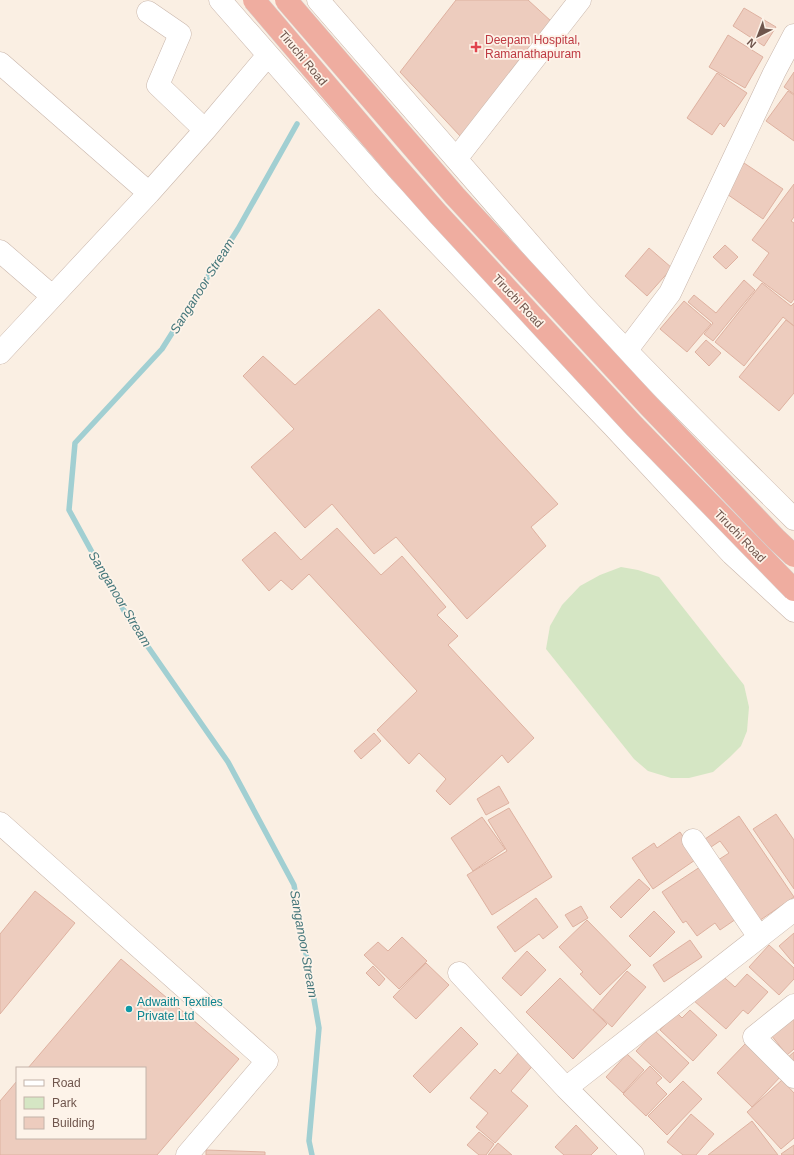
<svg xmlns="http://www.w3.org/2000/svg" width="794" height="1155" font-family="Helvetica,sans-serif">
<rect width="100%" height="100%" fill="#faefe3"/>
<path fill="#d5e6c4" d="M621,567L638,570L659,577L744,685L749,707L747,731L741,746L730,757L713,772L689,778H671L648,771L634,759L546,649L550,626L562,605L580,586L600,575Z"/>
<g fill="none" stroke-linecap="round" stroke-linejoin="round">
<path stroke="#a1cfd2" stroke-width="5.5" d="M297,124L238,229L162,349L75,443L69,510L128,618L228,762L294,885L319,1028L309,1141L312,1155"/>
</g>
<path fill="#edccbe" stroke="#deb1a0" d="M456,0H528L552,22L461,137L400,72Z
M744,8L776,27L764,46L733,26Z
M728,35L763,57L745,88L709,67Z
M794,72V94L784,87Z
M717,73L747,93L724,127L720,123L712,135L687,118Z
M788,91L794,95V141L766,121Z
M744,163L783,189L763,219L724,192Z
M794,184V217L791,221L794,223V299L791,303L753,275L769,253L752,240Z
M725,245L738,257L726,269L713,257Z
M649,248L672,268L647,296L625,276Z
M744,280L755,290L713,341L704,334L713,323L688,302L694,295L716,313Z
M762,283L791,306L794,303V326L783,317L744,366L715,342Z
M684,301L711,324L687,352L660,329Z
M379,309L558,504L531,527L546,546L467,619L396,537L374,554L332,504L305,528L251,467L294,429L243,376L263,356L295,385Z
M786,320L794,326V393L779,411L739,377Z
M706,340L721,353L709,366L695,352Z
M337,528L381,575L402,556L446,607L437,615L458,636L448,645L534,738L508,763L502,755L450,805L436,791L446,779L419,753L409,764L377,730L417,691L309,574L292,590L281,580L269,591L242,560L275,532L301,560Z
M374,733L381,741L361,759L354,751Z
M499,786L509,803L486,815L477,799Z
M509,808L552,877L492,915L467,875L507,851L488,820Z
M776,814L794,840V889L753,829Z
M739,816L794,897L756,923L715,862L729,853L720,841L711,847L705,839Z
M482,817L505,849L473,871L451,838Z
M680,832L698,858L653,889L632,858L654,843L657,848Z
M703,865L739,917L720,930L715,923L697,936L686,921L683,923L662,892Z
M639,879L650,889L621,918L610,907Z
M35,891L75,923L0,1014V934Z
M536,898L558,927L543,939L539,934L515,952L497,927Z
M581,906L588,918L573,927L565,915Z
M654,911L675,932L650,957L629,936Z
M587,920L631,965L600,995L580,974L583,972L559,947Z
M794,933V964L779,946Z
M402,937L427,961L399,989L364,955L378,942L388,951Z
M690,940L702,957L664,982L653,965Z
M769,945L794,968V979L779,995L749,967Z
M527,951L546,970L521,996L502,978Z
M121,959L239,1059L157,1155H0V1101L17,1081V1138H145V1068H28Z
M426,963L449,985L416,1019L393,997Z
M373,966L385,979L379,986L366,973Z
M627,971L646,987L612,1027L593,1010Z
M718,972L735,987L747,974L768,992L748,1014L743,1010L726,1029L693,1000Z
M560,978L607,1024L573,1059L526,1012Z
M690,1010L717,1035L693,1061L660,1030L676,1012L682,1018Z
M794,1016V1049L787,1055L771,1035Z
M461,1027L478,1044L430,1093L413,1076Z
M655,1031L689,1063L670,1083L636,1051Z
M747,1042L782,1075L752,1107L717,1073Z
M520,1051L535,1063L511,1091L528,1106L495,1143L476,1127L488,1113L470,1098L495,1069L500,1074Z
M794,1052V1069L786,1059Z
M627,1054L644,1070L623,1093L606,1077Z
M650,1066L662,1078L656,1083L667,1094L646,1116L623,1094Z
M782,1080L794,1093V1138L781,1149L747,1112Z
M683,1081L702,1099L667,1135L648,1116Z
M691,1114L714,1134L696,1155H683L667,1142Z
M752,1121L778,1155H708Z
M576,1125L598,1148L591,1155H564L555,1147Z
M479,1132L494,1144L486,1155H479L467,1145Z
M498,1143L512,1155H488Z
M794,1145V1155H782L781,1154Z
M206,1150L265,1152V1155H206Z"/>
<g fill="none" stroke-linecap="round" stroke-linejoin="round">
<defs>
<path id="minor" d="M220,0L383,186L613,426L732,554L794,611
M318,0L582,304C651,378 723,448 794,519
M148,12L180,34L158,85L205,130
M0,63L149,193
M456,159L580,0
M0,251L52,296
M626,351L670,293L774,73L794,35
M0,353L149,193L205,130L268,55
M0,823L267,1061L187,1155
M693,840L759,937
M459,973L566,1088L633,1155
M794,1005L754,1037L794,1077
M566,1088L794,910"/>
</defs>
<use href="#minor" stroke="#c9b6ab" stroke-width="23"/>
<use href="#minor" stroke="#fff" stroke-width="22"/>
<defs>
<path id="highway-bridge" d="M254,0L393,163L438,214L634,426L794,590
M286,0L455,196L649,406L775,538L794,556"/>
</defs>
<use href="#highway-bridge" stroke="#d7cfcd" stroke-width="23" stroke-linecap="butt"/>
<use href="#highway-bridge" stroke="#efada0" stroke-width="22"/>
</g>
<path fill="#e0444e" stroke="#fdf3e9" stroke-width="1.5" d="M474 41h4v4h4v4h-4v4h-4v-4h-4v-4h4z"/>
<circle fill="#0f9aa8" stroke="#fdf3e9" stroke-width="1.5" cx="129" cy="1009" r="4"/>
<g text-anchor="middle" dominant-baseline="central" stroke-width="3.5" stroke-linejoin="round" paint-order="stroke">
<g font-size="12" fill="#be3a42" stroke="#fdf3e9" text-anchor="start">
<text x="485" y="40">Deepam Hospital,<tspan x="485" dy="14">Ramanathapuram</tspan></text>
</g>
<g font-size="12" fill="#6f554c" stroke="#fdf3e9">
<text transform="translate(303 58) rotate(50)">Tiruchi Road</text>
<text transform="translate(518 301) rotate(47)">Tiruchi Road</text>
<text transform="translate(740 536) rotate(46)">Tiruchi Road</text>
</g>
<g font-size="12" fill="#0d838f" stroke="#fdf3e9" text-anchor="start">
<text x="137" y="1002">Adwaith Textiles<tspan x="137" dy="14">Private Ltd</tspan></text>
</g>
<g font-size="13" font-style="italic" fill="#45777b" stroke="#fdf3e9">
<text transform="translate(202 286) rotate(-58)">Sanganoor Stream</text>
<text transform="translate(120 599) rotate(59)">Sanganoor Stream</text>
<text transform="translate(304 944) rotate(80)">Sanganoor Stream</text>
</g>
</g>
<rect x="16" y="1067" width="130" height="72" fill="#fdf3e9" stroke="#c4b4aa"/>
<rect x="24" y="1080" width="20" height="6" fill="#ffffff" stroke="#c4b4aa"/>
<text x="52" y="1087" font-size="12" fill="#6f554c">Road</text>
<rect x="24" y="1097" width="20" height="12" fill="#d5e6c4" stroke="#c4b4aa"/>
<text x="52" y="1107" font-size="12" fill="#6f554c">Park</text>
<rect x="24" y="1117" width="20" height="12" fill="#edccbe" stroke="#c4b4aa"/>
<text x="52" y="1127" font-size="12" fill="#6f554c">Building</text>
<g transform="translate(758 36) rotate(222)" stroke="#fdf3e9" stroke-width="3" paint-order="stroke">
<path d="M0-3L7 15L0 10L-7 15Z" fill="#6f554c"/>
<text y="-6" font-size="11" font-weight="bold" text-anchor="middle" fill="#6f554c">N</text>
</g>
</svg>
